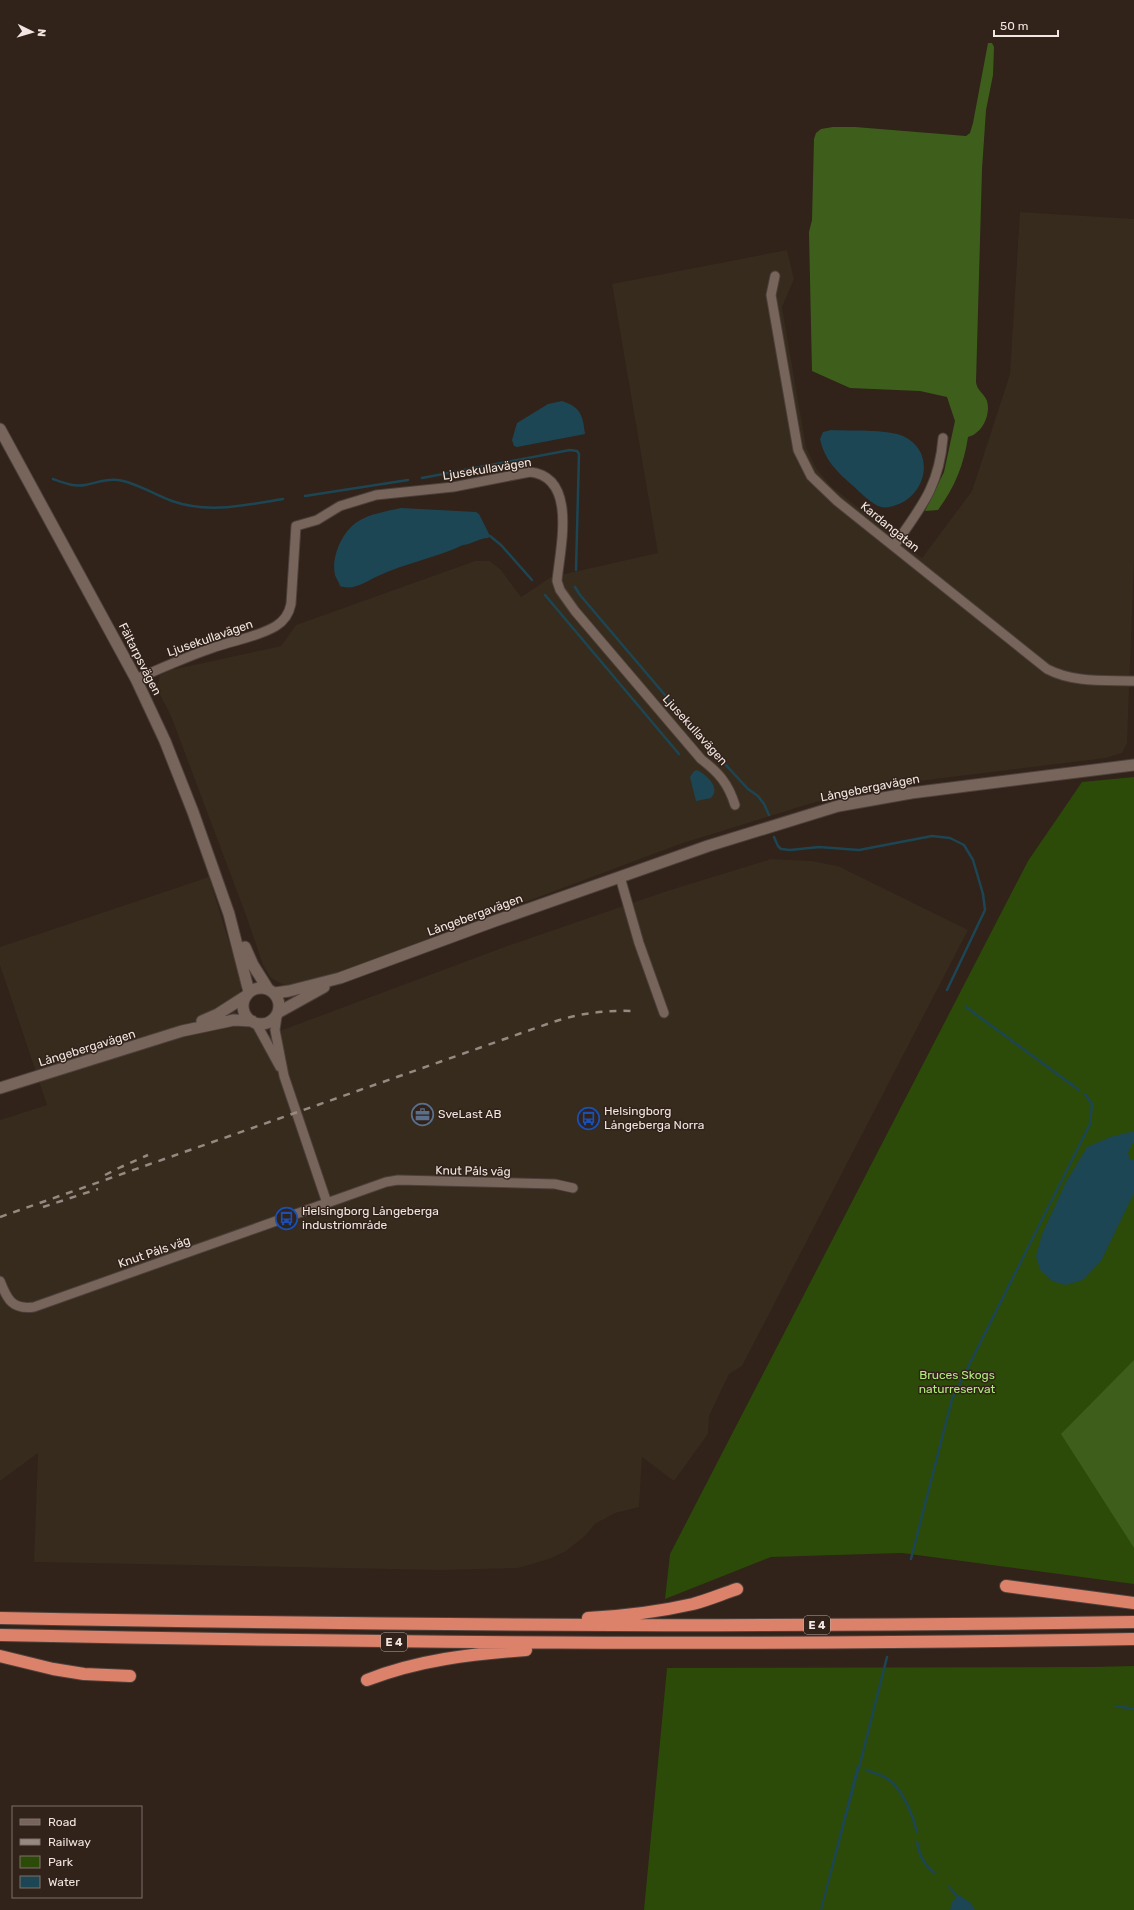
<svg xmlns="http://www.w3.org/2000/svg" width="1134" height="1910" font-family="Rubik,sans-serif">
<rect width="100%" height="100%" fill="#31221a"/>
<path fill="#362b1c" d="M1020,212L1134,219V561L1127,743L1122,753L1106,758L879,786L812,803L680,844L320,979L286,986L271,978L263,965L247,918L171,716L157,689L160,675L171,670L281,646L296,625L475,561H490L501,570L521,597L551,577L658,553L612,284L787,250L794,279L782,307L806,447L816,468L831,486L922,558L972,491L1010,374Z
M771,859L811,861L838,866L968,930L742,1366L729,1374L709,1416L708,1434L674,1481L642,1457L639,1507L615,1513L595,1524L585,1536L566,1551L549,1559L518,1568L440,1570L34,1562L38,1453L0,1481V1120L47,1105L0,965V947L209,877L242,984L235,1009L236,1013L238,1017L257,1033L269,1035L507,946L667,891Z"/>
<path fill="#2c4a08" d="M1134,777V1584L902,1553L771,1557L665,1599L670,1554L1028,861L1082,782Z
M1134,1666V1910H644L667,1668L1091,1667Z"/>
<path fill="#3e5f1c" d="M988,43H992L994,47L993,75L986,110L982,169L976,382C977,391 984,393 987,401C991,415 982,434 968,437C964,464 955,487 938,510L925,511L944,472L955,421L947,397L920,391L850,388L812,371L809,232L812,220L814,139L816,133L821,129L833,127H855L966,136L970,133L973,123Z
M1134,1360V1548L1061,1434Z"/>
<path fill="#1d4654" d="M562,401C581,407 583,416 585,434L517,447L514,446L512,440L517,423L548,404Z
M831,430C850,431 886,429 903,436C936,451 927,495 896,505C891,507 886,508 881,507C871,504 860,492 852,485C837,472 824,459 820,439L823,432Z
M401,508L476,512L479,514L490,536L488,538C479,538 473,544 463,545C436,558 405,563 378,576C365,582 354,591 340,586C339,582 336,578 335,575C331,557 342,532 357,522C369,514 387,511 401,508Z
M697,770C707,775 721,788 711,798L696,801L690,777L694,771Z
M1134,1131V1143L1132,1144L1128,1153L1130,1160H1134V1193L1101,1261L1083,1280L1065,1285L1052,1281L1040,1270L1036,1256L1042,1234L1066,1182L1087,1147L1110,1137Z
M857,1765L860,1767L822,1910H820Z
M959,1895L971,1903L975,1910H950L952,1902Z"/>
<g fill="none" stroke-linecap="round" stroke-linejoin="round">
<path stroke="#1d4654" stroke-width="2.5" d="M422,478L570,450L577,451L579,454L576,570
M53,479C64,483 74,487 85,485C97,483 106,478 118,480C135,482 155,495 172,501C209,514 245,505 283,499
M305,496L408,480
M490,536L501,545L532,580
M575,587L580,595L682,715L687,723L748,789L758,796L764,804L769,815
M545,595L679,754
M774,837L778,846L781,849L790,850L819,847L859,850L932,836L950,838L964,845L973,860L983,894L985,910L947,990
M966,1007L1079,1090
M911,1559L952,1399L1090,1124L1092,1104L1085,1094
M1116,1706L1134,1709
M859,1768L887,1657
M866,1770C874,1773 886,1776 892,1782C904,1794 913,1815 917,1832
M917,1842C920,1856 923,1864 935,1873
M949,1887L957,1896"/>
<defs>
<path id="minor" d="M775,276L771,295L798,450L811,476L837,501L1047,669C1074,683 1104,680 1134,681
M894,546C921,507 939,487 943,438
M136,679C162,668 188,656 215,647C235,640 258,637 276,626C284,621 289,614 291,604L296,526L317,520L340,506L376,495L453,487L530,472C578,477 560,548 557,581L560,590L575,611L701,759C719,773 728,783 735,805
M620,877L639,943L664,1013
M277,1016L275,1030L284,1076L327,1203
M256,1023L280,1067
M0,1281C7,1299 12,1310 34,1307L386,1182L398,1180L555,1184L573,1188"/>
<path id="tertiary" d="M0,429L136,679L165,741L193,812L229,914L249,992
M245,947L253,965L268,989
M243 1006a18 18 0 1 1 36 0a18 18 0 1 1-36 0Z
M275,993L289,991L340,978L492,922L708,846L838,806L911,793L1134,765
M279,1012L324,987
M202,1021L218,1014L246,996
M0,1088L182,1031L234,1020L252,1021"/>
<path id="motorway" d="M1006,1586L1134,1603
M0,1618C378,1625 756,1628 1134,1622
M588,1618C623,1616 658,1612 693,1604C708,1600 722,1594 737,1589
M0,1635C378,1643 756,1646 1134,1639
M0,1656L53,1669L84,1674L130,1676
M367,1680C418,1660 471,1654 526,1650"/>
</defs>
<use href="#minor" stroke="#4c403a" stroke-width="11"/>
<use href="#tertiary" stroke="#4c403a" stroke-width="13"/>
<use href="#motorway" stroke="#4c403a" stroke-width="14"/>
<use href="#minor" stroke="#77655c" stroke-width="9"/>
<use href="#tertiary" stroke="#77655c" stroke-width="11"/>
<use href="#motorway" stroke="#dc816a" stroke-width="12"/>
<path stroke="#968982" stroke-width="2.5" stroke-dasharray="7 7" stroke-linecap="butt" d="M105,1175L121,1167L148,1155
M43,1207L98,1189
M0,1217L550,1023C576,1014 603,1010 631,1011"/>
</g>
<defs>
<symbol id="office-ring" viewBox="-11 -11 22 22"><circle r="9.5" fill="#31221a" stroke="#5c6f8a" stroke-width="1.5"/><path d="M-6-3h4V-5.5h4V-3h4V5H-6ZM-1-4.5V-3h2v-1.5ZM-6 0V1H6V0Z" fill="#5c6f8a"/></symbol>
<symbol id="bus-ring" viewBox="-11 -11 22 22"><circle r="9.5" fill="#31221a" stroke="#1a4fb4" stroke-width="1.5"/><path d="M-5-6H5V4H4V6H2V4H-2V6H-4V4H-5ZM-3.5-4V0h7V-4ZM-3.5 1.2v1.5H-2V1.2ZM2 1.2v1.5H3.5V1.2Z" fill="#1a4fb4"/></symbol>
</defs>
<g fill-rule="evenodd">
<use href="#office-ring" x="410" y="1102" width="25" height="25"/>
<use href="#bus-ring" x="576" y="1106" width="25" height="25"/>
<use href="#bus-ring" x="274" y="1206" width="25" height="25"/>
</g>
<g text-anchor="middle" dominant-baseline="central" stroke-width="3" stroke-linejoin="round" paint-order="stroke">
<g fill="#31221a" stroke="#b7aba5" stroke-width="1">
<rect x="804" y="1616" width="26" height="18" rx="3"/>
<rect x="381" y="1633" width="26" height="18" rx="3"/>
</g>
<g font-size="11" font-weight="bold" fill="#f1e6e1">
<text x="817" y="1625">E 4</text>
<text x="394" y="1642">E 4</text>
</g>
<g font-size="12" fill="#f1e6e1" stroke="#31221a">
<text transform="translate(487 469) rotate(-9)">Ljusekullavägen</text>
<text transform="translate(890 527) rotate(39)">Kardangatan</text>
<text transform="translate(210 638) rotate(-19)">Ljusekullavägen</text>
<text transform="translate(140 659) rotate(63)">Fältarpsvägen</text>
<text transform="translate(695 730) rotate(48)">Ljusekullavägen</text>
<text transform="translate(870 788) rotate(-11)">Långebergavägen</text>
<text transform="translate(475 915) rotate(-20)">Långebergavägen</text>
<text transform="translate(87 1048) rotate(-17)">Långebergavägen</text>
<text transform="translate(473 1171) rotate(1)">Knut Påls väg</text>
<text transform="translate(154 1252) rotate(-19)">Knut Påls väg</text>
</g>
<g font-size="12" fill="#f1e6e1" stroke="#31221a" text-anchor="start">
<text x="604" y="1111">Helsingborg<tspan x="604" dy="14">Långeberga Norra</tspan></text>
<text x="438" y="1114">SveLast AB</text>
<text x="302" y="1211">Helsingborg Långeberga<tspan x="302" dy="14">industriområde</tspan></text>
</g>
<g font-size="12" fill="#b0ec7a" stroke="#31221a">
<text x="957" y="1375">Bruces Skogs<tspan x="957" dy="14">naturreservat</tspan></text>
</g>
</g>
<rect x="12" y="1806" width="130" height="92" fill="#31221a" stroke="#7e706a"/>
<rect x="20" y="1819" width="20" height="6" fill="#77655c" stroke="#7e706a"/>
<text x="48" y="1826" font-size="12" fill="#f1e6e1">Road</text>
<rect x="20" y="1839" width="20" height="6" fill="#968982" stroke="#7e706a"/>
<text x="48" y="1846" font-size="12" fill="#f1e6e1">Railway</text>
<rect x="20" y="1856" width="20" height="12" fill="#2c4a08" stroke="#7e706a"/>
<text x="48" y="1866" font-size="12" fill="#f1e6e1">Park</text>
<rect x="20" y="1876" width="20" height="12" fill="#1d4654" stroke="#7e706a"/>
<text x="48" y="1886" font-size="12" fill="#f1e6e1">Water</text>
<g transform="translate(32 32) rotate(95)" stroke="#31221a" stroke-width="3" paint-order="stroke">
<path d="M0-3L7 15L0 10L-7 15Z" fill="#f1e6e1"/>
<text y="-6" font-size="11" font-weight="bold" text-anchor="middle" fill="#f1e6e1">N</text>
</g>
<path d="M994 30v6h64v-6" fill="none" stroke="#f1e6e1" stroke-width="2"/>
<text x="1000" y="30" font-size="12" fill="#f1e6e1" stroke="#31221a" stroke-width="3" paint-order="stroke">50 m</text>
</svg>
